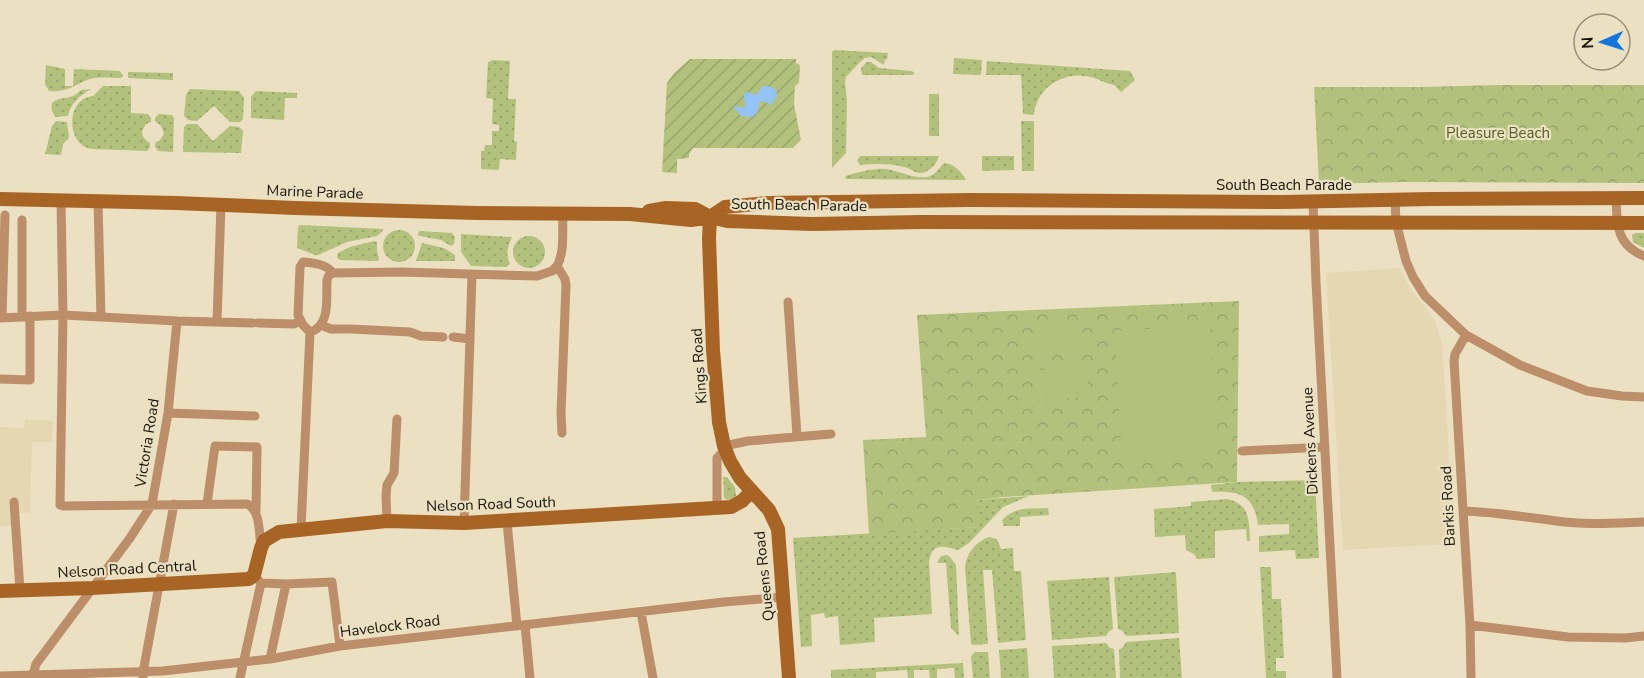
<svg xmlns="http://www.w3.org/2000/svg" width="1644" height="678" font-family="'Nunito Sans',sans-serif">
<defs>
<pattern id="grass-dots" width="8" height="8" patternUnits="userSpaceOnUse" patternTransform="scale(1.5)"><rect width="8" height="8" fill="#b2c27d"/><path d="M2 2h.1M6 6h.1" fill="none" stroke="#98a66b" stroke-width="1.8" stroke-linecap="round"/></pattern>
<pattern id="forest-crowns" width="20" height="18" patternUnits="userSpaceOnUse" patternTransform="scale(1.5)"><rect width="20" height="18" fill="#b2c27d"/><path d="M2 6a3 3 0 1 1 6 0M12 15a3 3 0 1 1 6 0" fill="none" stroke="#98a66b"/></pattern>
<pattern id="garden-furrows" width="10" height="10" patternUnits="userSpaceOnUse" patternTransform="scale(1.5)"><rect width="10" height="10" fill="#b2c27d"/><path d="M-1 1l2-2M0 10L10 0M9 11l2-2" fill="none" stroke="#98a66b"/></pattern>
</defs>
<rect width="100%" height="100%" fill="#ebe1c2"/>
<path fill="#e4d7b1" d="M1399,268L1411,289L1435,321L1442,343L1448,438L1452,544L1343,550L1326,273Z
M25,419L53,421L52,442H32L30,513H18L13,526H0V427L24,428Z"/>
<path fill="url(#grass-dots)" d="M834,50L888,53L887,60L885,59L884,65L871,57L865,58L860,62L846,77L845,83L847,100L846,153L832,168V52Z
M954,58L982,60L981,75L953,74Z
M493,60L510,61L508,99H516L514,141L517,142L516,160L500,159L499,170L481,169V151H484L485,145H492V131H499V125L492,124L493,99L486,98L488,62Z
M987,61L1130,71L1135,80L1121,92L1114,85C1105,84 1096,77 1086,76C1061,72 1036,89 1034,115L1023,114L1021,75H986Z
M867,62H871L879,68L911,71L914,72V74L912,75H862L861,68Z
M46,65L65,69V86H73L74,69L120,71L123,76L121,78C110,78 97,76 87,80C73,86 65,93 49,91L45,84Z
M128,72L173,73V80L128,78Z
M103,86H131V113L148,114L151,118V122L146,124L142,131C142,137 145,140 150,143V147L147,151L92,149C65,145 66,98 93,96Z
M92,89C81,94 70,104 68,116L55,117C44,97 61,100 73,96C76,95 78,92 81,90C82,90 91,89 92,89Z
M190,89L239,91L244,98L243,119L240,122H230L214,106L197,121L188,120L184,116L186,95Z
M256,91L297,93V98H285L284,120L251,118V97Z
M929,94H939V136H929Z
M159,114L172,115L174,118L173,152L158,151L155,147V143L160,140L164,134L161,126L155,121V118Z
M56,121L67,122L69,138L63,144L61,155L45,154L52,126Z
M1021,121H1034V171H1022Z
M187,124H197L213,141L230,126L239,127L243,131L241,153L183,152L184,127Z
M860,156H939C937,163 931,171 922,173C916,174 910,168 904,167C888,163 875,164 860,165L857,160Z
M982,156H1014V170L982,171Z
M944,163C953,163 962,172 966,180L846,179L845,176C855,173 867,170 878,169C894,167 916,182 930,176C936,174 940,167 944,163Z
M300,225L383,229V231L377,236L347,242L318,255H315L297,248L298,227Z
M383 246a16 16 0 1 1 32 0a16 16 0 1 1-32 0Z
M419,231L452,233L455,238L454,244L451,246L441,240L420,236L418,235Z
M1636,233H1644V248L1633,242L1632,235Z
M461,234L512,237C508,247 505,253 510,264L506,267L471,266L461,252Z
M513 252a16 16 0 1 1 32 0a16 16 0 1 1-32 0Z
M374,241L377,242V251L379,258L378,261L340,260L337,258L338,253L350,247Z
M422,243L444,248L455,255V261H416Z
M723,477H727L735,487L736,496L728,500L724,498Z
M1315,480L1319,558L1296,559L1295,550L1259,552V536L1289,534V524L1258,525C1254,495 1240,491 1212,492L1211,485L1237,482Z
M1029,496L1003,507L969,543L958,550C943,546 932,542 929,562L932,614L874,618L875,642L840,645L838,616L825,618L824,613L811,615L812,646L801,647L793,538L979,527L978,500Z
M1227,499C1250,504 1249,520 1250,541H1247L1246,529L1215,531V558L1197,559L1194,554L1186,550L1185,535L1155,537L1154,509L1191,506V502Z
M1048,508L1049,515L1020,517V526H1004L1002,520C1015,506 1031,509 1048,508Z
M989,537L997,539L1001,549L1013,548L1014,571H1021L1026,640L998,643L992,570H983L988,644L974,645L971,644L965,568C966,554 975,542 989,537Z
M947,555L950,557L956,565L959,636L951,628L946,563H937L941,556Z
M1271,567L1272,599H1281L1284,658H1276V671H1286V678H1266L1260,567Z
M1176,572L1179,633L1126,636L1123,631L1118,629L1114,577Z
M1109,577L1113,629L1109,631L1106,636L1052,640L1047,581Z
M1179,638L1182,678H1120L1119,650L1123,647L1126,642Z
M1106,643L1110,648L1114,649L1116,678H1054L1052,646Z
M1027,648L1029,678H1001L999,650Z
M975,652H988L990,678H973L971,656Z
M963,663L964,678H955L954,668L937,669V678H930L929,670H914V678H908L907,670L876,672V678H831V670Z"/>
<path fill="url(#forest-crowns)" d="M1498,85H1644V183L1402,182L1319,184L1314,87H1419Z
M1239,301L1237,482L1003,497L978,500L980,527L869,534L863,440L926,437L917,315Z"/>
<path fill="url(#garden-furrows)" d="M690,59H796V63L800,65L799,83L795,86L794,104L801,140L793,148H693L689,154V158L677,159V173L662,172L667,83L674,73Z"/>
<path fill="#b2c27d" d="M1045,322L1085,336L1090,349L1041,353C1034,340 1026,328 1045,322Z
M1210,325L1217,458L1122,462L1115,331Z
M1087,367L1089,397L1037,400L1035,370Z"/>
<path fill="#94c3f5" d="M763,86C770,86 778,88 777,96L773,101L772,105L763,101L759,102L757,113L752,117L741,116L734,108V106L744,108L746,104L744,100V94L748,92L756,95Z"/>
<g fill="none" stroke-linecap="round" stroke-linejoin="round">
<path stroke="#bc8e69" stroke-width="9" d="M1616,198C1617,224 1616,245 1644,256
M61,200L63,315L60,505L63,506L247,504C261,510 259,535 261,548
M1395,200L1396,222L1406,261L1413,277L1425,296L1466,335L1520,365L1587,391L1622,396L1644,397
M98,202L101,317
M1313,202L1316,282L1337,678
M22,220V317
M333,273C326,264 314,263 303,262L300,267L298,315L303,325L310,332C331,326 326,297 327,280L329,275L333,273L402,272L537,276L552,271L557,266
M788,302L797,436
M0,318L63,315L177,321L253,323
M2,318L5,215
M217,322L221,205
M258,323L294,324L300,321
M321,325L331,329H348
M351,329L410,332L421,336L443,337
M1466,335L1455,354L1454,361L1470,625L1471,678
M453,337L470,339
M0,379L30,380V316
M168,413L255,416
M562,433L561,413L566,285L565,279L557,266C565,252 562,231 563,214
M724,446L748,441L831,434
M1242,451L1325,447
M14,502L20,590
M207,504L215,446L257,447L256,511
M717,508V458L725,450
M1464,511C1495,512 1525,517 1556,521C1585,525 1615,523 1644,522
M387,521L386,496L387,485L394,473L397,419
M507,522L517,626
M464,523L472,275
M301,529L310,332
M254,575L261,583L286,584L332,582L340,646
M641,612L653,678
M525,625L530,678
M1470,625L1568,637L1625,638L1644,636
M270,659L286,584
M33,675L36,664L130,538L152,504L168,413L177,321
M0,676L163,671L270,659L340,646L724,602L784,597
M143,678L144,667L174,504
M240,678L261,583"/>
<path stroke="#a76425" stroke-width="14" d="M0,199L176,203L295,208L477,213L630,214L691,220L710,217L725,207L767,203L969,200L1283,202L1431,199L1644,198
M649,211L666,208L695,209L710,217L727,221L812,224L921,222L1644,223
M710,217L709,239L713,350L719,422L724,446L730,461L740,478L769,510L778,529L789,678
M0,591L92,588L249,579L254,575L261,548L264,541L279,532L387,521L464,523L731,507L742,501L752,491"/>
</g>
<g text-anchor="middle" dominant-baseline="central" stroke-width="4.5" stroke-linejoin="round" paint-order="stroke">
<g font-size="15" fill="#525e24" stroke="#ebe1c2">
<text x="1498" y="133">Pleasure Beach</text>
</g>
<g font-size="15" fill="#181409" stroke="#ebe1c2">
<text x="1284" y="185">South Beach Parade</text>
<text transform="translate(315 192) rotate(2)">Marine Parade</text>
<text transform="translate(799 205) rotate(1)">South Beach Parade</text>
<text transform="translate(699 366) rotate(-94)">Kings Road</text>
<text transform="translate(1310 441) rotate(-93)">Dickens Avenue</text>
<text transform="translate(147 443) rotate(-81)">Victoria Road</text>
<text transform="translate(491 504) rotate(-2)">Nelson Road South</text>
<text transform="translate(1448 506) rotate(-93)">Barkis Road</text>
<text transform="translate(127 569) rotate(-3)">Nelson Road Central</text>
<text transform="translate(764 576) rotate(-96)">Queens Road</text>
<text transform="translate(390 626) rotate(-7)">Havelock Road</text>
</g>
</g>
<g transform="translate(1602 42) rotate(267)"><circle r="28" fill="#ebe1c2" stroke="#978f78" stroke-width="1.5"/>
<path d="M0-4.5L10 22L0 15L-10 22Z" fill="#1077df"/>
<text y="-9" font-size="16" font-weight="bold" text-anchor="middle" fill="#181409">N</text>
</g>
</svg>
